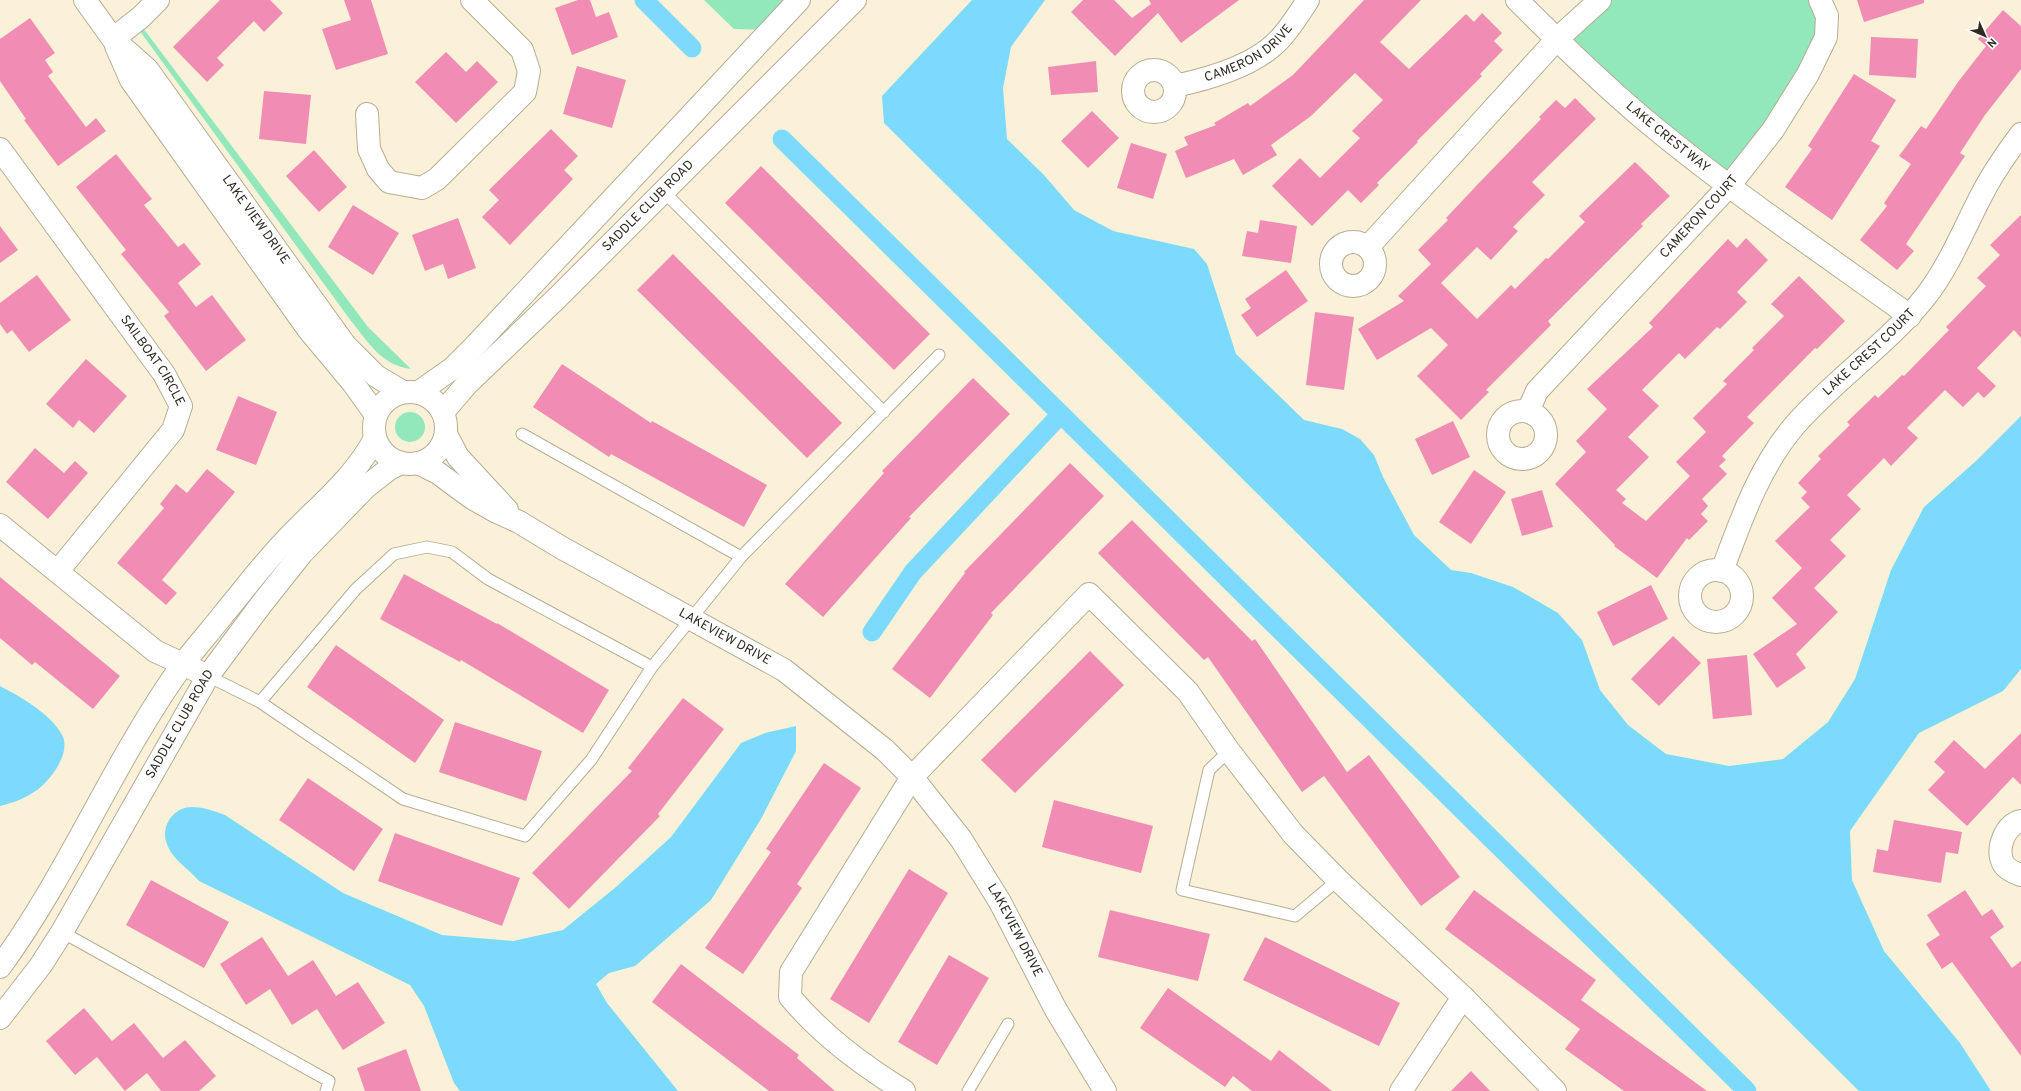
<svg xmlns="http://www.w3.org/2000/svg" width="2021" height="1091" font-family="Overpass,sans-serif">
<rect width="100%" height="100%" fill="#faf1d8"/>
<path fill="#92e8ba" d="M704,0H799L769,30L734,29Z
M1600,0H1820L1826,37L1729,186L1557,39Z
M137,20L368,327L411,369C381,365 369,343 351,321L134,23Z
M395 427a15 15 0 1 1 30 0a15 15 0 1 1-30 0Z"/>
<path fill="#7ddaff" d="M972,0H1045L1011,47L1003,88L1007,139L1044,175L1074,210L1113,231L1194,249L1207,264L1236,354L1304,420L1342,429L1360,439L1374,455L1383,477L1414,535L1451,570L1471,573L1513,587L1558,613L1582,640L1600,690L1628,725L1666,754L1729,766L1783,759L1828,722L1855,679L1891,570L1924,507L1976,461L2021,416V669L2003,691L1919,733L1850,831L1852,880L1884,951L1960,1043L1991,1091H1859L884,123L882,96Z
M0,686C21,697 51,714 62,735C72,752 50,781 37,790C26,798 13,803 0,806Z
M796,726V751L761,819L711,900L635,966L609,973L596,984L607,1003L678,1091H460L454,1083L424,1006L410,985L199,881C189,869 172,859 167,844C160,827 173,807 192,807C204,807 214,811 225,815L343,893L442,935L513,941L563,930L616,887L671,837L741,743L765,733Z"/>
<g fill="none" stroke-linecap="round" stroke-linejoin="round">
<path stroke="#7ddaff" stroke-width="19" d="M644,0L692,48
M782,139L1747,1091
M872,632L913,572L1061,414"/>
</g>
<path fill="#f18db4" d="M220,0H270L283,13L264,32L254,21L217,58L224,65L207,82L173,47Z
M344,0H371L388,54L336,70L322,29L351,20Z
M578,0H590L596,17L609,12L618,37L572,55L555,8Z
M1083,0H1114L1132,18L1151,4L1149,0H1239L1181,43L1158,13L1115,56L1071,12Z
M1364,0H1421L1380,42L1409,69L1466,14L1474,22L1482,13L1502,33L1494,41L1503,50L1480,74L1482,76L1417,141L1418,142L1377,183L1379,185L1361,203L1348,190L1312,226L1272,186L1300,158L1320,178L1360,138L1352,131L1383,100L1355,73L1311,116L1271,145L1277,155L1243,175L1234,159L1186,178L1175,151L1188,145L1184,137L1216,125L1214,123L1248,103L1250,106L1293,75Z
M1857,0H1924V3L1864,22Z
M2003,10L2021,26V69L1985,115L1960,153L1965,156L1906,244L1914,251L1897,270L1860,240L1887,206L1884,203L1911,164L1899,156L1921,126L1926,129L1958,82L1986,46L1978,39Z
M30,18L55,53L45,60L53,72L48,76L86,127L96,118L106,131L58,166L24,120L26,119L0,81V39Z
M1871,37L1918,39L1916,78L1869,75Z
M446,52L466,72L477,61L498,82L456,123L415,82Z
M1096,61L1098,92L1051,95L1048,67Z
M577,66L626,80L612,128L563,114Z
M1854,74L1896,100L1871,141L1880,146L1832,220L1785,187L1812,149L1808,146Z
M264,91L311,95L306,144L259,139Z
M1575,98L1596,119L1532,182L1545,195L1513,227L1518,231L1491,260L1477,247L1441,283L1477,319L1511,285L1515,289L1546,258L1548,259L1585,222L1579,216L1635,162L1670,196L1641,224L1643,226L1548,321L1551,325L1486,390L1489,392L1461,420L1417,376L1448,345L1431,328L1377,360L1358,329L1404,301L1398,296L1431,264L1418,250L1448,220L1446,218L1478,184L1541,119L1539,117L1556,100L1565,108Z
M1092,111L1119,138L1088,168L1061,141Z
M551,129L578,156L564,170L573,179L510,245L482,217L499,200L489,190Z
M1131,143L1167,154L1153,199L1117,188Z
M314,150L347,187L319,212L286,176Z
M116,154L152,199L144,205L178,247L184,243L201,264L178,283L196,307L212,295L246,340L206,371L164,316L169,312L121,254L126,250L76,187Z
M761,166L930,334L894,370L725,203Z
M353,205L399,233L373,275L328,247Z
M2021,215V338L2014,330L1977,368L1996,386L1984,398L1978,392L1963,407L1945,390L1907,428L1918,438L1891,466L1884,458L1847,495L1861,509L1830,540L1846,556L1814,588L1838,612L1796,654L1806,668L1777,688L1753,654L1797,624L1772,598L1802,568L1775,541L1810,507L1801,498L1807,492L1798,483L1821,459L1818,456L1850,425L1847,422L1875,395L1878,398L1902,375L1904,376L1949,330L1946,327L1986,286L1977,278L2000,255L1990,245Z
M458,218L476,268L448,279L443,264L425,271L412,235Z
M1260,220L1297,226L1291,263L1242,256L1247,231L1258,233Z
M0,226L18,250L0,263Z
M1746,238L1768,260L1737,292L1747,302L1720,329L1717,327L1685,359L1679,353L1642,390L1659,406L1628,437L1649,457L1616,490L1626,499L1622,503L1646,521L1690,476L1676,462L1706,432L1693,418L1727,384L1723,381L1754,350L1752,348L1784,316L1771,304L1799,276L1845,321L1817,349L1815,348L1747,417L1754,423L1722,456L1726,460L1719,466L1727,474L1702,499L1708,506L1701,514L1708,521L1689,540L1687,538L1657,578L1614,546L1615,545L1555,484L1586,452L1576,441L1607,409L1587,389L1653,327L1649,323L1728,239L1737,248Z
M673,254L842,423L807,458L637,290Z
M1286,270L1308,301L1257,337L1241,315L1251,308L1245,299Z
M37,275L71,320L29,352L12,330L7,334L0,324V303Z
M1315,312L1354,317L1344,390L1306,385Z
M86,359L127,396L94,433L79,420L73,428L46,404Z
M562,364L651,423L652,421L767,485L744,527L611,454L609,457L533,407Z
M973,378L1010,414L909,517L911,518L823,617L785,584L884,473L882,471Z
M238,396L277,412L256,465L216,450Z
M1453,421L1470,457L1432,475L1415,439Z
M35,448L64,473L75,461L88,473L48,519L6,482Z
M1070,463L1104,496L991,613L993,615L930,698L892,669L965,573L964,572Z
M207,469L235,492L162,580L177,593L166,605L117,563L164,508L160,504L176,484L187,493Z
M1474,470L1506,492L1471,544L1439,522Z
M1542,490L1553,527L1522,536L1511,499Z
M1132,520L1252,641L1255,639L1347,772L1369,755L1460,877L1421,906L1324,776L1302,792L1208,657L1204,660L1098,553Z
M404,574L497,624V623L609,690L583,733L461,660L460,662L380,619Z
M0,577L120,676L93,709L35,662L32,665L0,638Z
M1651,585L1668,619L1613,646L1597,612Z
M1673,636L1701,663L1659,706L1631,679Z
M336,645L444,720L415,763L307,687Z
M1090,651L1124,685L1015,793L981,760Z
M1747,655L1752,715L1713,719L1707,659Z
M683,698L724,729L658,814L660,816L569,909L532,873L632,771L628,768Z
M455,722L542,751L526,801L439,772Z
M2021,733V785L2013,777L1967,826L1928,790L1945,772L1934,762L1954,740L1985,769Z
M824,763L861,788L797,884L802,888L743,974L705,948L771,852L766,849Z
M308,778L383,829L354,871L279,820Z
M1054,800L1153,826L1141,873L1042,847Z
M1894,820L1962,832L1958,854L1946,852L1941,883L1873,872L1877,849L1888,851Z
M395,833L520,878L502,926L378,881Z
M909,869L948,893L869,1023L830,999Z
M151,880L229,922L204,968L126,925Z
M1474,890L1596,980L1581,1000L1707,1091H1624L1565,1049L1580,1029L1445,929Z
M1965,890L1982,916L1992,909L2004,927L1990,937L2012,968L2021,961V1056L1952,962L1942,969L1926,944L1940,935L1927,915Z
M1110,910L1210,934L1198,981L1098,957Z
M262,937L288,976L313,960L336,996L358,982L385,1023L343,1050L317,1009L292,1025L270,989L246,1005L220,964Z
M1265,937L1400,1003L1379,1046L1243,980Z
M949,955L989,978L937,1065L898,1042Z
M681,964L799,1055L797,1058L835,1091H769L652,1002Z
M1168,988L1271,1061L1279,1050L1332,1091H1252L1233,1076L1225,1087L1140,1028Z
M84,1008L112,1041L134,1023L163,1058L185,1040L216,1076L199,1091H161L147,1073L125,1091L97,1057L75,1075L46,1041Z
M406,1049L421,1091H365L357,1068Z
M1471,1071L1490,1091H1451Z"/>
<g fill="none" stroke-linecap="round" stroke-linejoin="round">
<defs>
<path id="service" d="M663,191L884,412
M522,434L741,557
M208,676L260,702L403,799L525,836L591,760L652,667L741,557L939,355
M260,702L356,589L394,554L427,547L452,552L488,579L652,667
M1229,751L1209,770L1182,890L1295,916L1338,880
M62,932L329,1081L326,1091
M968,1091L1008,1024"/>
<g id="minor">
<path id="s1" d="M1517,0C1558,41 1600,82 1645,120C1729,190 1821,252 1910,316"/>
<path d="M113,39L141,17L158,0"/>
<circle cx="1154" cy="91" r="21"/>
<path id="s2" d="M1175,86C1208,79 1253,66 1277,42C1289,30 1299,14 1308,0"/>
<path d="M367,114L369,149L378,169L389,182L422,188L437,179L525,92L529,71L522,50L472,0"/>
<path id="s3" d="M0,149L164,374L181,406L173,430L58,571"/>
<circle cx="1353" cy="264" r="22"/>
<path d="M1368,247L1557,39L1600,0"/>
<path id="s4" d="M1528,411L1537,391L1729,186L1773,130L1808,74L1826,37L1827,16L1820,0"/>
<circle cx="1522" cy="435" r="24"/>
<path d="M0,525L155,651L208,676"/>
<circle cx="1716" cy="596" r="26"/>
<path id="s5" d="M1722,571C1741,520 1759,467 1795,425C1835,379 1888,344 1926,296C1949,266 1963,231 1980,198C1991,176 2006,154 2021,134"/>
<path d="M2021,821C2005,825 1996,848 2003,863C2006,869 2015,873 2021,875"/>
<path d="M904,1091C861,1064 823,1036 790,997L791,972L912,777L1089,594L1188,692L1229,751L1293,834L1338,880L1463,997L1555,1091"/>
<path d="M1401,1091L1463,997"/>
</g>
<g id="tertiary">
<path id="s6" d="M85,0L113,39L147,69L345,345L376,376L403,392"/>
<path d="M116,46L131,80L308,329L353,383L376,415"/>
<circle cx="410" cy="428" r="36"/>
<path d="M419,392L453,368L474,347L799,0"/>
<path id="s7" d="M443,412L467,384L558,297L855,0"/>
<path d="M446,434L458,457L507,510"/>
<path id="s8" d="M418,463L438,473L472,498L495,511L519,522L562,548L784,670L885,750L912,777L961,839L1000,902L1056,1010L1105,1091"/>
<path d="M0,967C70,871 114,760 183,664C197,646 212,629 226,611C246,587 264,563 285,541C316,508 355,478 375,438"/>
<path id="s9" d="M0,1018L41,965L62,932L208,676L260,606L302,553L366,487L389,469L401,463"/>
</g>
</defs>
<use href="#service" stroke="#b5ad95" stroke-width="13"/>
<use href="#minor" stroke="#b5ad95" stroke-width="24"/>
<use href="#tertiary" stroke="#b5ad95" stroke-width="24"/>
<use href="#service" stroke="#fff" stroke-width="11"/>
<use href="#minor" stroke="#fff" stroke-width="22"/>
<use href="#tertiary" stroke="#fff" stroke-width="22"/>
</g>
<g text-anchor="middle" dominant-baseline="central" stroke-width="4" stroke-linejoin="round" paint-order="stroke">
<g font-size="13" fill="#2e2b21" stroke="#fff">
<text stroke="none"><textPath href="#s2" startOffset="82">CAMERON DRIVE</textPath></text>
<text stroke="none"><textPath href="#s1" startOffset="204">LAKE CREST WAY</textPath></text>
<text stroke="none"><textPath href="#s7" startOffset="291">SADDLE CLUB ROAD</textPath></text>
<text stroke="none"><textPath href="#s4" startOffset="260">CAMERON COURT</textPath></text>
<text stroke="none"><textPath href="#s6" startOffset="279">LAKE VIEW DRIVE</textPath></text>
<text stroke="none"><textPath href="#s5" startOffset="268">LAKE CREST COURT</textPath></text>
<text stroke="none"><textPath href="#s3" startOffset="261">SAILBOAT CIRCLE</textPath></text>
<text stroke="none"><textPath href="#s8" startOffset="353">LAKEVIEW DRIVE</textPath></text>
<text stroke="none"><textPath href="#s9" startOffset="345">SADDLE CLUB ROAD</textPath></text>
<text stroke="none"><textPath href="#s8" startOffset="773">LAKEVIEW DRIVE</textPath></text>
</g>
</g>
<g transform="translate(1985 36) rotate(135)" stroke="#ffffff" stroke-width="3" paint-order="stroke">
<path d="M0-3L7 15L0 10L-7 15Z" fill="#2e2b21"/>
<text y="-6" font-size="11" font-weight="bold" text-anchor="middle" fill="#2e2b21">N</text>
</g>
</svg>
